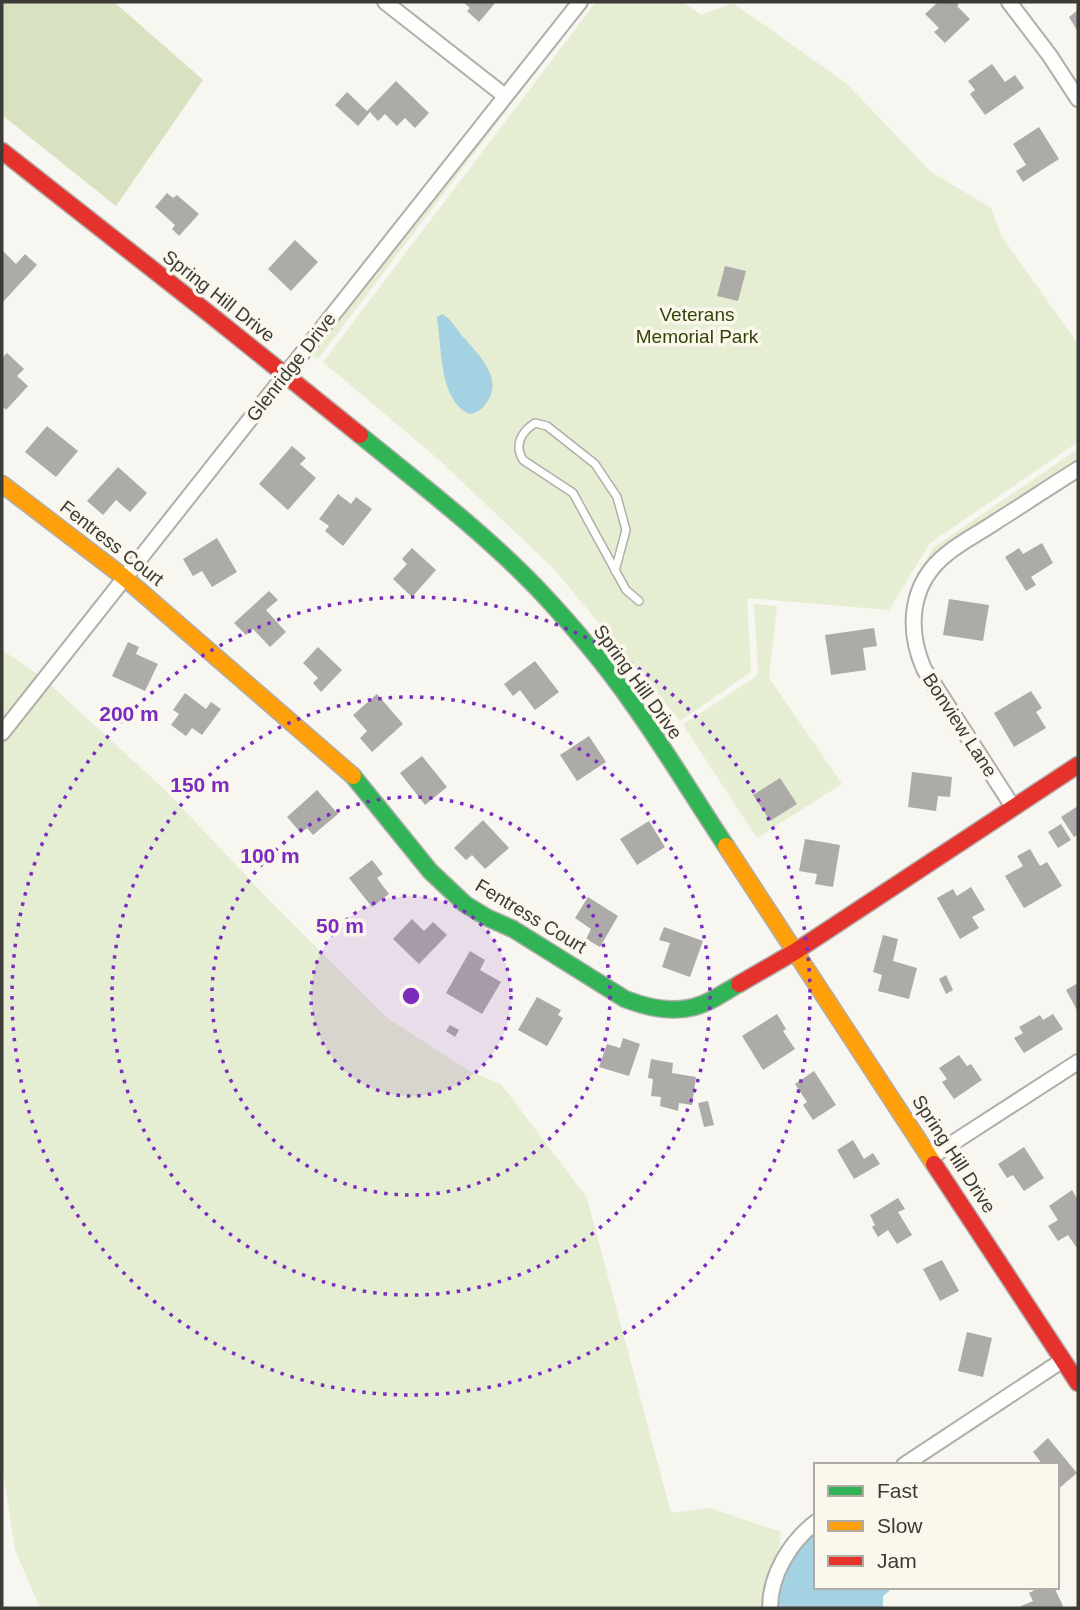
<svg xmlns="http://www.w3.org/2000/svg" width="1080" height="1610" font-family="Arial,sans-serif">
<rect width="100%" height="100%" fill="#f8f6f0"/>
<path fill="#e5edd2" d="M596,2H683L701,15L733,3L847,84L931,172L991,208L1002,237L1078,344V442L930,543L889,610L747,598L751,672L680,721L554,569L437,458L323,362Z
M541,65L318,359L303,348Z
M1078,449V465L940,561L918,574L934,547Z
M754,604L777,606L769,678L842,784L757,838L683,725L755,677L758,671Z
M2,650L42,677L165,790L267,898L387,1018L471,1072L501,1084L587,1198L671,1513L710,1508L781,1532L772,1608H40L15,1550L2,1465Z"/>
<path fill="#d8e2c1" d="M2,2H114L203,80L116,206L2,115Z"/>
<path fill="#a5d2e2" d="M442,314C453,320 457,331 465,339C480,356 503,379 487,402C483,409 477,413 469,414C439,400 442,348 437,319V317Z
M816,1526V1587H894L883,1596V1608H772L779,1552Z"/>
<path fill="#adaba7" d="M463,2H496L479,22L467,11L470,8Z
M938,2H956L959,5L957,6L970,19L945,43L934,32L939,28L925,14Z
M1078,10V32L1069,17Z
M992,64L1005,82L1015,75L1024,88L985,115L970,94L975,90L968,81Z
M396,81L429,113L415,128L405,118L397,126L385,114L378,121L370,112L358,126L335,105L347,92L367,111Z
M1039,127L1059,159L1023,182L1016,171L1026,165L1013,144Z
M167,193L173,198L177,195L199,214L179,236L172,229L175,225L155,207Z
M295,240L318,262L291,291L268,269Z
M2,250L16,264L25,254L37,265L2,303Z
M725,266L746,271L738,301L717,296Z
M7,353L24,369L17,376L28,386L6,410L2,406V358Z
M47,426L78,451L56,477L25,452Z
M292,446L306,458L300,464L316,478L288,510L259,484Z
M118,467L147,493L130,512L116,500L103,515L87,501Z
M338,494L351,504L356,497L372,509L343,546L325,531L329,526L319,519Z
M217,538L237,572L212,587L202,571L193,576L183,559Z
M1042,543L1053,563L1031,577L1036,585L1026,591L1005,557L1019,548L1023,554Z
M412,548L436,570L412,597L393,579L407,564L402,559Z
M269,591L278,600L266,610L286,632L270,647L253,629L246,635L234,623Z
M949,599L989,605L983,641L943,635Z
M874,628L877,646L863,648L866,670L831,675L825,635Z
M128,642L139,647L136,654L158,664L145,691L112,676Z
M318,647L342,670L321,692L313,683L318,678L303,663Z
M535,661L559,692L535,710L520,690L513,696L504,684Z
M1031,691L1042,708L1036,712L1046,728L1014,747L994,713Z
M185,693L206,709L211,702L221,709L202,735L192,728L186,736L171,725L179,714L173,710Z
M377,694L403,724L372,752L360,738L367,731L353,715Z
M589,736L606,762L577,781L560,755Z
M422,756L447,787L425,805L400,773Z
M912,772L952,777L950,797L938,796L936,811L908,807Z
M780,778L797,804L770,821L753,795Z
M317,790L338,814L313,835L307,828L301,833L287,817Z
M1078,806V835L1074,837L1061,817Z
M483,820L509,848L485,869L472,855L466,860L454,848Z
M649,821L665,847L637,865L620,839Z
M1061,824L1071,840L1058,848L1048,832Z
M805,839L840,845L833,887L815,884L817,874L799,871Z
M1030,849L1040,866L1047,862L1062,886L1024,908L1005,876L1023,866L1017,856Z
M372,860L383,874L377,878L389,894L372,907L349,878Z
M971,887L985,910L972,917L979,928L960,939L937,898L953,889L957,896Z
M588,897L618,916L600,947L586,939L591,929L575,918Z
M412,919L424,931L433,922L447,935L419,964L393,939Z
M664,927L703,941L690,977L662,967L670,943L659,940Z
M883,935L898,939L893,961L917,968L909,999L878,991L882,975L873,972Z
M470,951L485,960L480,970L501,982L482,1014L446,993Z
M946,975L953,990L946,994L939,979Z
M1078,983V1012L1066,990Z
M537,997L561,1010L558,1015L563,1018L547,1046L518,1030Z
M777,1014L786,1029L783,1031L795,1049L763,1070L742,1036Z
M1053,1014L1063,1029L1024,1053L1014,1038L1023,1033L1019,1027L1040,1015L1043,1020Z
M450,1025L459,1030L455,1037L446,1031Z
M623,1038L640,1044L629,1076L599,1067L607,1044L620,1048Z
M959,1055L967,1066L971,1064L982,1080L954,1099L942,1082L947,1079L939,1068Z
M651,1059L673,1063L672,1073L696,1077L692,1105L679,1103L678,1111L660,1106L661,1097L651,1096L653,1079L648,1078Z
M814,1071L836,1105L813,1120L803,1105L807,1102L795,1084Z
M708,1101L714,1125L704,1127L698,1103Z
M853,1140L864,1159L873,1153L880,1164L854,1179L837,1150Z
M1024,1147L1044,1178L1024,1191L1013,1175L1007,1178L998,1164Z
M1072,1190L1078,1200V1245L1076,1247L1068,1235L1058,1241L1048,1226L1058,1220L1049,1206Z
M898,1198L905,1209L898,1212L912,1235L897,1244L888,1230L878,1237L872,1227L875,1225L870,1215Z
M942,1260L959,1291L940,1301L923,1269Z
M967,1332L992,1338L983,1377L958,1371Z
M1048,1438L1077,1473L1057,1490V1465H1043L1033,1452Z
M1040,1587H1054L1063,1606L1059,1608H1022L1021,1606L1033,1601L1029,1593Z"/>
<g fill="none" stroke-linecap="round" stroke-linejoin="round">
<defs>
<path id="lane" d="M615,571L626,530L617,497L595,464L547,426L535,423C521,432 514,445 523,460L573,493L626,590L639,601"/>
<path id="street" d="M385,2L505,96
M1009,2L1050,56L1078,99
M2,733L580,2
M1013,807L924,669C906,628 910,582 948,553C963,541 981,532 997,521C1024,504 1051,486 1078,469
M931,1157L1078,1062
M904,1465L1063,1360
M770,1608C770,1575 790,1542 816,1522"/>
<path id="fast" d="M360,435C420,484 483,532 537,588C571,624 604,663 632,703C665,749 694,798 726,846
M353,776L430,871L465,904L488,918L513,929L625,999C648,1008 676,1014 700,1005C713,1001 726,991 739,984"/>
<path id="slow" d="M2,484L125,578L353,776
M726,846L934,1164"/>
<path id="jam" d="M2,151L212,316L360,435
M739,984L796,951L1078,765
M934,1164L1078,1383"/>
</defs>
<use href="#lane" stroke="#b0aeaa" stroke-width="10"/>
<use href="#street" stroke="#b0aeaa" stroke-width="18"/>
<use href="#fast" stroke="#b0aeaa" stroke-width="19"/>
<use href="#slow" stroke="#b0aeaa" stroke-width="19"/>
<use href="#jam" stroke="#b0aeaa" stroke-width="19"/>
<use href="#lane" stroke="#fefefd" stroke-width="7"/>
<use href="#street" stroke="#fefefd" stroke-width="14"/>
<use href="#fast" stroke="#30b455" stroke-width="16"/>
<use href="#slow" stroke="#ff9f0a" stroke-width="16"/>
<use href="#jam" stroke="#e5322d" stroke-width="16"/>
</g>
<circle cx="411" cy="996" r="100" fill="#7b2cbf" fill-opacity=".12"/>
<g fill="none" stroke="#7b2cbf" stroke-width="3.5" stroke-dasharray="3.5 7">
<circle cx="411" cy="996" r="100"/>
<circle cx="411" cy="996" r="199"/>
<circle cx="411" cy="996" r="299"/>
<circle cx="411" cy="996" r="399"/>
</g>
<g text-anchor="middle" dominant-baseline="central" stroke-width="7" stroke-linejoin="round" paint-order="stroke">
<g font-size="19" fill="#3d3b37" stroke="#fcf7ec">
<text transform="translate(219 296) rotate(38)">Spring Hill Drive</text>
<text transform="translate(291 367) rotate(-52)">Glenridge Drive</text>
<text transform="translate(112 543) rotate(38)">Fentress Court</text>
<text transform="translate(638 682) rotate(54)">Spring Hill Drive</text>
<text transform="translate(960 725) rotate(57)">Bonview Lane</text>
<text transform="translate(531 916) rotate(31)">Fentress Court</text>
<text transform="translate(954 1154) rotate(57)">Spring Hill Drive</text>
</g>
<g font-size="19" fill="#334406" stroke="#fcf7ec">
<text x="697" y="314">Veterans<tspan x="697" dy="22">Memorial Park</tspan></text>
</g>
</g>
<circle cx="411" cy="996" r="10" fill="#7b2cbf" stroke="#fcf7ec" stroke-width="3.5"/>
<g font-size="21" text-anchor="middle" font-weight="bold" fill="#7b2cbf" stroke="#fcf7ec" stroke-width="7" stroke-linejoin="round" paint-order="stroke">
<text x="129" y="721">200 m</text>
<text x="200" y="792">150 m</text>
<text x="270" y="863">100 m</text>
<text x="340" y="933">50 m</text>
</g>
<rect width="1080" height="1610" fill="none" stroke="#3d3b37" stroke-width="7"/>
<rect x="814" y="1463" width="245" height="126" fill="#fcf7ec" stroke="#b0aca4" stroke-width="2"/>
<rect x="828" y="1486" width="35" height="10" fill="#30b455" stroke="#b0aca4" stroke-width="2"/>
<text x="877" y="1498" font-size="21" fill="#3d3b37">Fast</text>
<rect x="828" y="1521" width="35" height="10" fill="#ff9f0a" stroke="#b0aca4" stroke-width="2"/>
<text x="877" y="1533" font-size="21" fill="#3d3b37">Slow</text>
<rect x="828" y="1556" width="35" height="10" fill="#e5322d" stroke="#b0aca4" stroke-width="2"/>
<text x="877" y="1568" font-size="21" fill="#3d3b37">Jam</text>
</svg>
